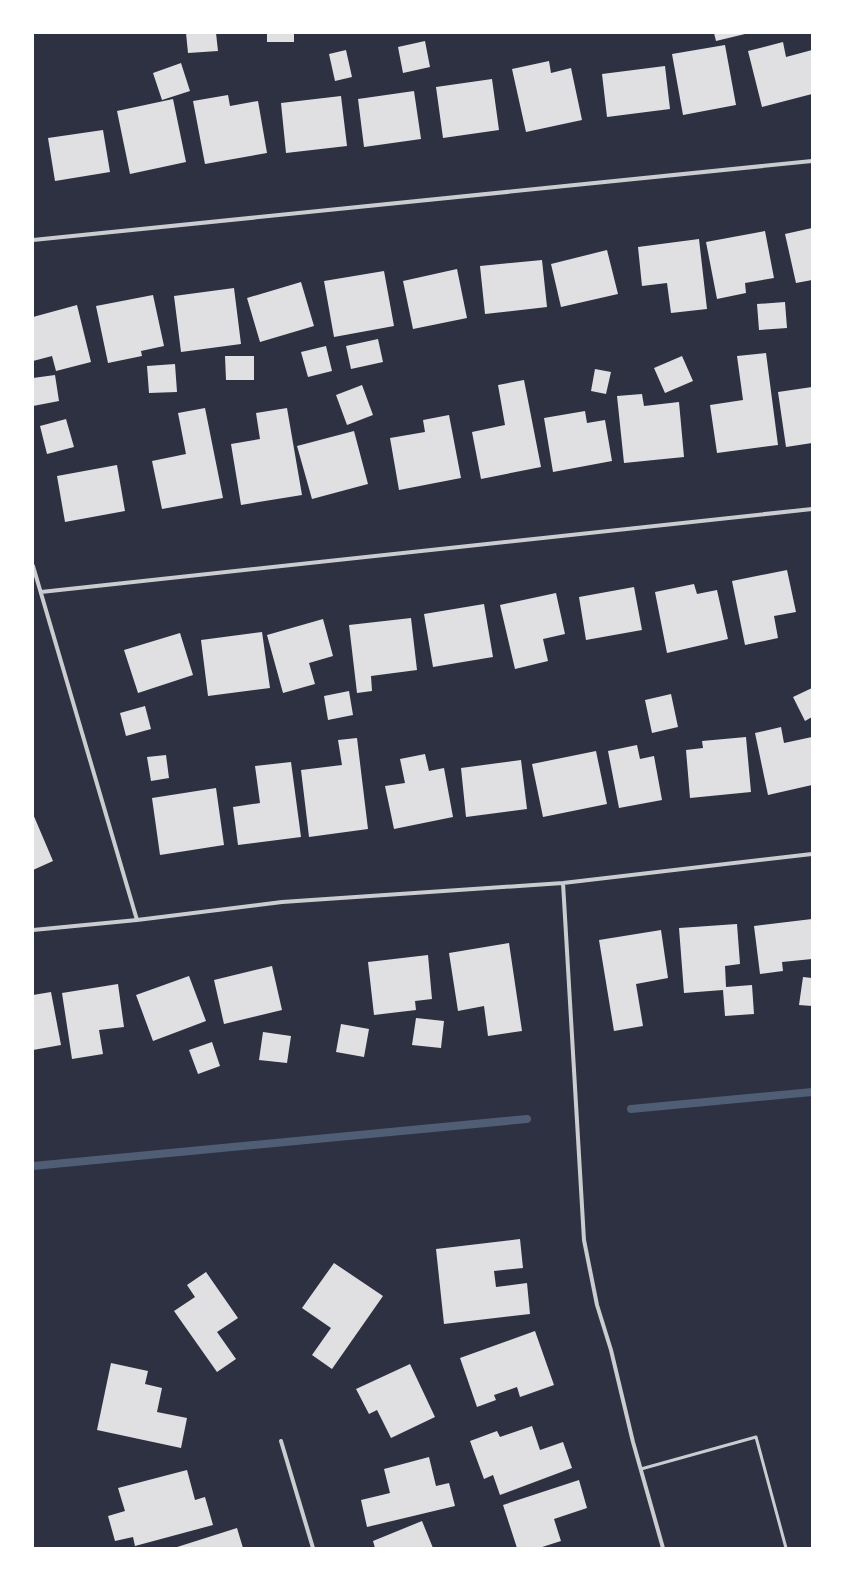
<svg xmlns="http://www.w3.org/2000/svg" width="845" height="1581" font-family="Commissioner,sans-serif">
<rect width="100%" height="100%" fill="#2d3142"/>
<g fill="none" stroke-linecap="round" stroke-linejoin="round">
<path stroke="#4f5d75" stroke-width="8" d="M631,1109L812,1092
M33,1166L527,1119"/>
</g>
<path fill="#e0e0e3" d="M186,33H216L218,51L188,53Z
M267,33H294V42H267Z
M714,33H745V34L716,41Z
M425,41L430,67L403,73L398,47Z
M783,42L786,57L812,50V94L762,107L748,51Z
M725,45L736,105L683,115L672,54Z
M346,50L352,77L335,81L329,54Z
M549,61L551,73L571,68L582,120L526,132L512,69Z
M181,63L190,91L162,100L153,73Z
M665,66L670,109L607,117L602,74Z
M492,79L499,130L443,138L436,87Z
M414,91L421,139L364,147L358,99Z
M228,95L230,106L258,101L267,153L205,164L193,101Z
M341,96L347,146L286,153L281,103Z
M173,99L186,162L130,174L117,111Z
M103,130L110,172L55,181L48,138Z
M812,228V280L796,283L785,234Z
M765,231L774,278L745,283L746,293L717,299L706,242Z
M699,239L707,309L671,313L667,283L642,286L638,247Z
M607,250L618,294L561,307L551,264Z
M542,260L547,307L485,314L480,266Z
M457,269L467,318L413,329L403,281Z
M384,271L394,326L334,337L324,281Z
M301,282L314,326L260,342L247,298Z
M234,288L241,344L181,352L174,296Z
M153,295L164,346L141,351L142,356L108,363L96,306Z
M785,302L787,328L759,330L757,304Z
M77,305L91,362L56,371L52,356L33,361V317Z
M378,339L383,362L351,369L346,346Z
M326,346L332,371L308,377L301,352Z
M766,353L778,445L717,453L710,405L743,400L737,356Z
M225,356H254V380H226Z
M682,356L693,381L665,393L654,368Z
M175,364L177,392L149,393L147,366Z
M595,369L611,372L606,394L591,391Z
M55,375L59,401L33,406V378Z
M524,380L541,467L481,479L472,432L505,425L498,385Z
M362,385L373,415L347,425L336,395Z
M812,387V443L786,447L778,392Z
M642,394L644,406L679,402L684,457L624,463L617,396Z
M205,408L223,498L162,509L152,461L186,454L178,413Z
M287,408L302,495L241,505L231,444L260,439L256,413Z
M585,411L587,423L605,420L612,461L553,472L544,418Z
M449,415L461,478L399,490L390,438L425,432L423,420Z
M66,419L74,447L47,454L40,426Z
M354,431L368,484L312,499L297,446Z
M117,465L125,511L65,522L57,476Z
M787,570L796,612L774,616L778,638L745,645L732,581Z
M694,584L697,594L717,590L728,639L667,653L655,592Z
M634,587L642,630L586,640L579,597Z
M556,593L565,634L543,639L548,661L515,669L500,605Z
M484,604L493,657L433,667L424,614Z
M411,618L417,670L371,676L372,691L357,693L349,625Z
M323,619L333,656L309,663L315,684L283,693L267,635Z
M262,632L270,688L208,696L201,640Z
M180,633L193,675L138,693L124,650Z
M812,688V717L805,721L793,697Z
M349,691L353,715L328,720L324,696Z
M671,694L678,727L652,733L645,700Z
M145,706L151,729L126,736L120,713Z
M781,727L784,743L812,737V785L768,795L755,733Z
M746,737L751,792L690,798L686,750L703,748L702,741Z
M357,738L368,829L309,837L301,770L342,765L338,740Z
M637,745L640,759L654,756L662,800L619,808L608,751Z
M596,751L607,804L543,817L532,764Z
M425,754L429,771L444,768L453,817L394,829L385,786L405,783L400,759Z
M166,755L169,778L151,781L147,757Z
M521,760L527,809L466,817L461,768Z
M291,762L301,837L238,845L233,807L260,803L255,766Z
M216,788L224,845L160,855L152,798Z
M33,814L53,861L33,870Z
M812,919V959L782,962L783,971L760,974L754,926Z
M737,924L740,964L725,966L726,987L752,985L754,1014L725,1016L723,990L684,993L679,928Z
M661,930L668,978L636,984L643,1026L614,1031L599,940Z
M509,943L522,1031L488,1036L484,1006L458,1011L449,953Z
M428,955L432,999L415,1001L416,1010L374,1015L368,962Z
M272,966L282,1010L224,1024L214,980Z
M189,976L206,1021L153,1041L136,995Z
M803,977L812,978V1006L799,1005Z
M118,984L124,1027L99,1030L103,1054L72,1059L62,993Z
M51,992L61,1045L33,1050V995Z
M416,1018L444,1021L441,1048L412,1045Z
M341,1024L369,1029L364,1057L336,1052Z
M263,1032L291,1036L287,1063L259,1060Z
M212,1042L220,1066L198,1074L189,1050Z
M520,1239L523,1268L494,1271L496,1287L527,1283L530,1314L444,1324L436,1249Z
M334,1263L383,1296L332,1369L312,1355L331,1328L302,1308Z
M206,1272L238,1318L217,1332L236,1359L217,1372L174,1311L195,1297L187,1285Z
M535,1331L554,1385L520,1397L517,1387L494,1395L496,1400L477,1407L460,1358Z
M111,1363L148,1371L145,1384L162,1388L157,1412L187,1418L181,1448L97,1430Z
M410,1364L435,1417L391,1438L377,1410L369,1414L356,1389Z
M532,1426L540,1450L563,1442L572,1468L500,1495L493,1475L484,1479L470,1441L497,1431L500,1437Z
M429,1457L436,1486L449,1483L455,1506L367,1527L361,1500L390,1493L384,1469Z
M187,1470L195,1500L205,1497L213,1525L135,1546L133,1537L115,1541L108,1516L125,1511L118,1488Z
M579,1480L587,1508L554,1519L561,1541L539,1548H517L503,1505Z
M422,1521L433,1548H375L373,1541Z
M237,1528L243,1548H174Z"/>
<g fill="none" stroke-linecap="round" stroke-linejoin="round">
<path stroke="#caccd0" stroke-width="3" d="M641,1469L756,1437L786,1548"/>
<path stroke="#caccd0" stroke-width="4" d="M33,240L812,161
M33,566L137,920
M41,592L812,509
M563,883L584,1240L597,1305L611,1350L633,1442L663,1548
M33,930L137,920L282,902L563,883L812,854
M281,1441L313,1548"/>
</g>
<rect width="845" height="1581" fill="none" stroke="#ffffff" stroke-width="68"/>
</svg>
